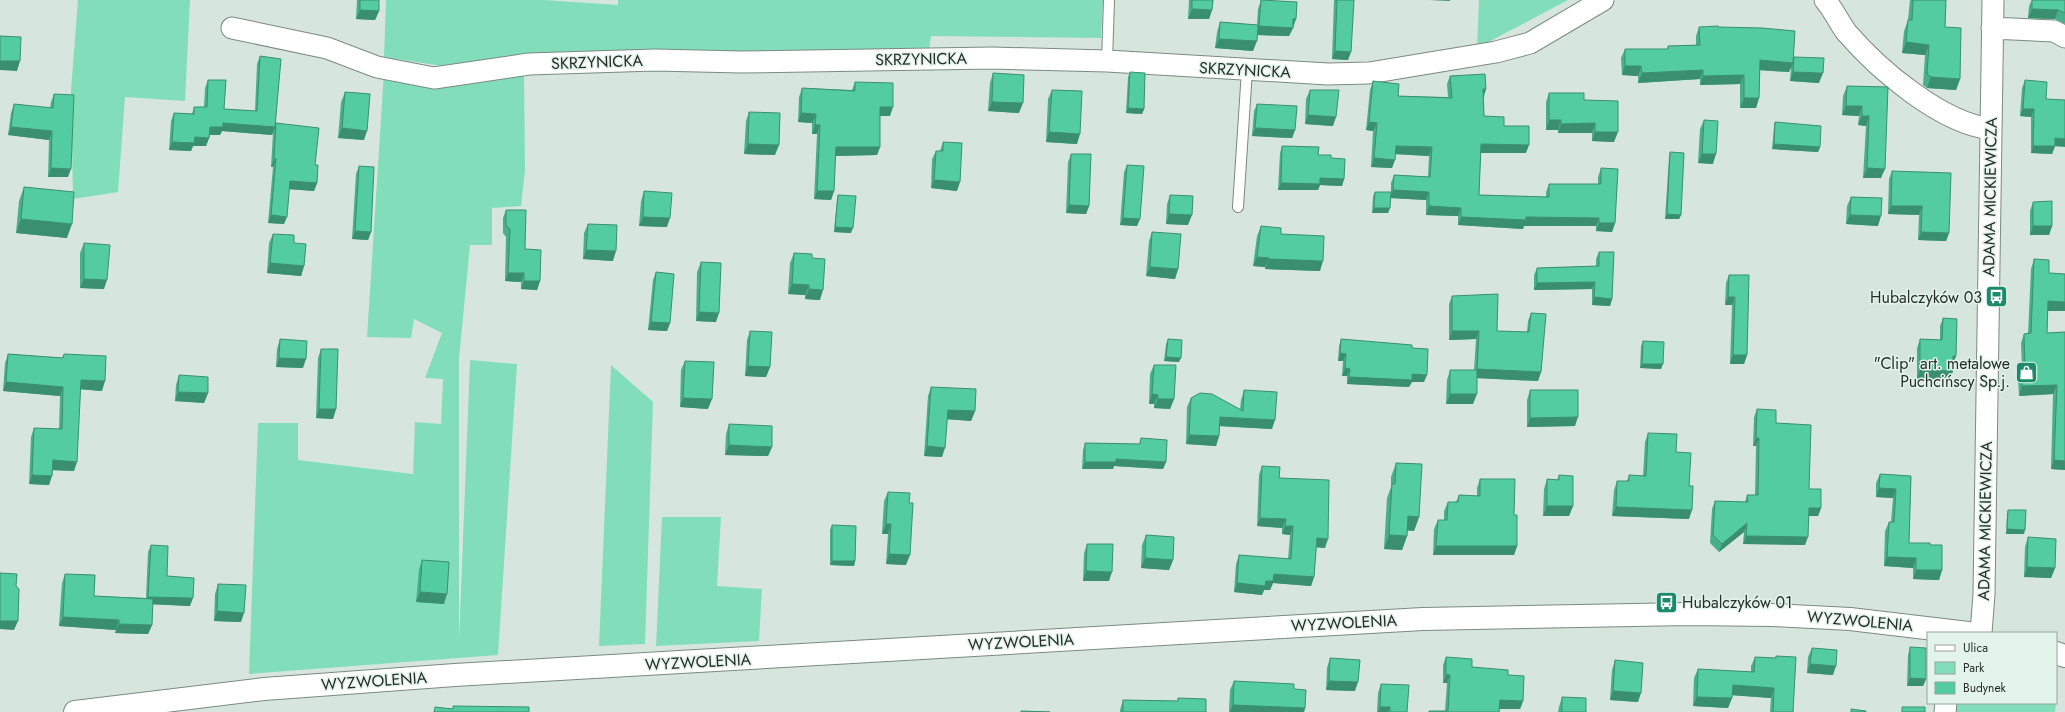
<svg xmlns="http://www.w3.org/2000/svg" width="2065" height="712" font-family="Jost,sans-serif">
<rect width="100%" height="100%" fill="#d6e6df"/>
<path fill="#82deba" d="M78,0H190L185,101L125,97L118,192L73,199L71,90Z
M386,0H544L618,5V0H1103L1101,38L931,36L929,50L455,68L384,57Z
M1479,0H1568L1477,48Z
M384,72L524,74L525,170L521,206L492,208V245H470L459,359V642L470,360L517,364L498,655L249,674L258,423H298V460L413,474L415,422L441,424L443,379L425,378L442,333L414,319L411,338L367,337Z
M611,365L653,402L645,644L599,646Z
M662,517H721L717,586L762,589L759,641L656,646Z
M1952,703H2056L2055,712H1952Z"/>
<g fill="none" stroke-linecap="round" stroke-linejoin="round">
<defs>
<path id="lane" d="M1107,61L1109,0
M1238,207L1247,70"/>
<path id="street" d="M1825,0C1834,10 1839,23 1847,33C1879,70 1941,123 1991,129
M232,28L327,48L377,67L434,78L529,64L655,60L741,62L992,58L1107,61L1328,74L1369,73L1496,52L1530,43L1603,0
M1992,28L2054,31L2065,37
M1981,633L1984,594L1993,0
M1945,712L1946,703"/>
<path id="secondary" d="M2056,653L2065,656
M75,712L264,689L455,675L1423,619L1689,614L1772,615L1850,619L1968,633"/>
</defs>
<use href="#lane" stroke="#7b8a83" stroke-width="12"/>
<use href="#street" stroke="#7b8a83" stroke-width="23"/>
<use href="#secondary" stroke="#7b8a83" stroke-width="24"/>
<use href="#lane" stroke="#fff" stroke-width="10"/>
<use href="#street" stroke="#fff" stroke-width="21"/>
<use href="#secondary" stroke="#fff" stroke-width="22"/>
</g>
<path fill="#47af8b" d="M357,0H379V11L375,20L356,19Z
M1189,0H1213L1212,10L1209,19H1188Z
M1261,0L1293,28L1289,36L1257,35L1253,51L1215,48L1217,32L1220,22L1257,25L1258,9Z
M1334,0H1354L1348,60L1332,59Z
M1910,0H1946L1945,27L1960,79L1956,90L1927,88L1923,85L1925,55L1902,53L1904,31L1908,20Z
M2032,0H2065V24L2055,19L2028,18L2029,6Z
M1699,27H1718L1793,61L1794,57L1819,83L1790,81L1791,67L1789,72L1760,70L1759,98L1756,108H1740V84L1700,85V79L1638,83V76L1622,75L1621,58L1625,49H1667L1668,46L1696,45V36Z
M260,56L275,125L315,165L317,183L314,191L289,189L284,224L268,223L273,167H271L273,133L272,135L222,131L220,135H210L209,138L206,146H193L191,151L169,150L171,121L174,113L192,114L194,107H204L205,88L208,80L224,109L255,111L257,64Z
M1130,72L1144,109L1142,114L1126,113L1128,77Z
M993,73L1019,113L988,111L990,83Z
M1450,76L1486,89L1484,97V116L1504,126L1526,153H1481L1479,195L1546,197V192L1549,184H1598V177L1601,168L1615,223L1612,232L1596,231V226H1524L1523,229L1458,225V216L1426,215V200L1390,198V208L1388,213H1372L1373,196L1375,192H1391V183L1394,175L1428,177L1429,156L1395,154L1392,168L1371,167L1373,131L1366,130L1370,90L1373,81L1398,96L1448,97L1447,84Z
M2025,80L2046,99L2055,146L2052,154L2031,153V117L2020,116L2022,88Z
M855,82L890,116H880V147L877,155L835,156L834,191L831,200L814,199L817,134H812V123L798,122L799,97L802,88L852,90Z
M1847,86L1888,87L1881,178H1863L1866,126L1858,125L1859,116L1842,115L1843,96Z
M1052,90L1077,144L1046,142L1048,99Z
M1310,90L1333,126L1305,124L1306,99Z
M345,92L364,140L338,138L341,102Z
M1549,93L1584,100L1614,142L1592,141V133H1558V130H1546V102Z
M54,94L68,177H48L49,140L8,135L11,113L14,104L50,108L51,102Z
M1257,104L1295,130L1292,138L1252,136L1254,111Z
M749,112L775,155L744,154L746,121Z
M1704,120L1713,164L1698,163L1700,129Z
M1775,122L1820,147L1818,152L1772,149L1774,127Z
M943,142L957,191L931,188L932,159L936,151H940Z
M1282,146L1331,158L1344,179L1342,186L1320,185L1318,190H1278L1280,153Z
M1670,152L1681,215L1679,219H1665L1669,157Z
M1071,154L1089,206L1086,214L1066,213L1068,162Z
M1127,165L1137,226L1120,225L1124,172Z
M359,166L371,232L368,240L352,239L356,174Z
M1892,171L1949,233L1946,241L1918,240L1919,215L1888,214L1889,179Z
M24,187L67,238L16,233L19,201Z
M644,191L667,227L639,226L641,201Z
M838,195L851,233L834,232L837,200Z
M1170,195L1188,225L1166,224L1167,204Z
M1851,197L1878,226L1846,224L1847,206Z
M2033,202L2052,226L2049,235H2030V211Z
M506,210L540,281L537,290L521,289V282L505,281L506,237L503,233V218Z
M588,224L613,261L583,259L584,233Z
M1261,226L1281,234L1320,271L1265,269V267L1253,266L1257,236Z
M1152,232L1178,269L1175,279L1146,276L1149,241Z
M273,234L294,243L304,266L301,276L267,273L269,243Z
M84,243L104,289L80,288V253Z
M1599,252L1612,299L1610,306L1592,305V289L1534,290V275L1537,268L1596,266V259Z
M794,253L812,258L820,300L805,299V295L788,294L790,263Z
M2034,259L2049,273L2065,274V311H2048L2047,333L2065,332V470L2051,469L2053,394L2019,396L2018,378L2022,369L2021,343L2024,334H2028L2031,269Z
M701,262L716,322L696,321L697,272Z
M656,272L670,323L667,331L648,330L653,280Z
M1729,275L1747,355L1744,364H1730L1732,305H1725L1726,283Z
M1452,296L1497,331L1527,332L1528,321L1531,313L1541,372L1538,381L1477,378L1473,404H1446L1447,380L1450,370H1474L1476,339L1449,340V304Z
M1943,318L1953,365V371L1950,379H1917V348L1920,339L1940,340V326Z
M750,331L770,367L766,377L745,376L747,340Z
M280,339L303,368L276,367L277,349Z
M1168,339L1179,362L1164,361L1166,344Z
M1341,339L1412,348L1424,382H1412L1409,387L1347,384V376H1342L1343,361H1338L1339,346Z
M1643,341L1661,369L1640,368L1641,346Z
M321,349L336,409L333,419L316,418L318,358Z
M8,354L62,358L64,354L102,391L80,389L74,471L53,470L49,485L29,484L31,437L34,428L59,429L60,396L3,391L5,363Z
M685,361L708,409L680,407L681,370Z
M1154,365L1174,399L1170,409L1154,408V404H1149L1150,374Z
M179,375L208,393L204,403L175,401L176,385Z
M931,387L975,411L971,421L947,419L942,457L924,456L928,396Z
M1244,390L1272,429L1220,426L1219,436L1216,446L1186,444L1187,407L1191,398L1240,410L1241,400Z
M1530,390L1575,426L1527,427V400Z
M1757,409L1776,423L1809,489L1821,508L1818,516H1809L1805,545L1743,544L1744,532L1719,552L1710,543L1712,509L1715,501L1745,502L1747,495H1755L1756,446H1753L1754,417Z
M729,424L772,447L768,456L725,455L726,434Z
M1648,433L1676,452L1689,486V519L1612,516L1614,490L1617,481H1627L1629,475L1643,476L1645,442Z
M1141,438L1166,462L1163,469L1114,466L1113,469H1082L1083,450L1085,443L1139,444Z
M1396,463L1419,517L1414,531L1407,530V536L1402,550L1384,549L1387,498L1391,487V477Z
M1262,466L1279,478L1325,548L1316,547L1314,577L1311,586L1273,583L1270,590H1264L1262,595L1234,592L1236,564L1239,555L1288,559L1290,535L1282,534V528L1257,526L1259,475Z
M1880,474L1911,476L1909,543L1930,545L1942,570L1939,580L1913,579V568L1884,566L1885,531L1889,522H1891L1893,498L1876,497V483Z
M1559,475L1573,506L1569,516H1543L1544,489L1547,479L1557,480Z
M1480,479L1514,515L1517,546L1514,555H1433L1434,529L1438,520H1444V511L1448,502H1456L1459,495L1477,496V488Z
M888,492L906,565L886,564L888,534H882L884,501Z
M2008,510L2024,534H2006L2007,514Z
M832,525L855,561L854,566L830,565V530Z
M1146,535L1173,560L1169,570L1141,568L1142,545Z
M2028,537L2055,568L2051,578L2024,577L2025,547Z
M1087,544L1109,581H1083L1084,553Z
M151,545L167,576L190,606L152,604V625L148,634L115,633L116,630L59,626L62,583L65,574L94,596L146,598L148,552Z
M422,560L444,604L416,602L419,569Z
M218,584L241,622L214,621L215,594Z
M1910,647L1926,679L1923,686H1907L1908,655Z
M1812,648L1833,675L1807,673L1808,657Z
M1776,656L1793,712H1770L1771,698L1732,695V698L1728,708L1693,706L1694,678L1698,669L1751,672V666L1755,657L1775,658Z
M1446,657L1472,667L1508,675L1523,701L1520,709H1500L1499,712H1429V711H1445L1447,683H1443V665Z
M1330,658L1355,691L1326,690L1327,668Z
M1615,660L1638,702L1610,700L1612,670Z
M1234,681L1294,689L1305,708L1304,712H1229L1230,690Z
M1381,684L1407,712H1377L1378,693Z
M1562,697L1586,712H1558L1559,707Z
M1178,698L1206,712H1120V710L1123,700L1177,701Z"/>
<path fill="#3a8f71" d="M1429,0H1450V1Z
M1192,9L1212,10L1209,19H1188Z
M2032,9L2058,10L2055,19L2028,18Z
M360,10L379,11L375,20L356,19Z
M1293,19H1296L1293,28H1290H1293L1289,36L1256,35L1259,26Z
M1219,39L1257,41L1253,51L1215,48Z
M1906,42L1929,45L1925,55L1902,53Z
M1335,51L1351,52L1348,60L1332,59Z
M1760,60L1793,63L1789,72L1757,70Z
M0,61H20L17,71L0,70Z
M1625,66H1641L1638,76L1622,75Z
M1703,70L1700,79L1638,83L1642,73Z
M1793,72L1823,73L1819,83L1790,81Z
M1744,75L1740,84L1700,85L1703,76Z
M1931,77L1960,79L1956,90L1927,88Z
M1483,89H1486L1483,97Z
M1744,98H1759L1756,108H1740Z
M992,102L1023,103L1019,113L988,111Z
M1846,106H1862L1859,116L1842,115Z
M880,107H893L890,116H876Z
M1128,108L1144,109L1142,114L1126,113Z
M2023,109H2034L2031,117L2020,116Z
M801,113L816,114L812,123L798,122Z
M1308,115L1336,117L1333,126L1305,124Z
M1862,116H1869L1866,126L1858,125Z
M1549,120H1561L1558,130H1546Z
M1369,122L1377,123L1373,131L1366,130Z
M223,123L275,127L272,135L222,131L220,135H207L210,127Z
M1595,123L1592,133H1558L1561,124Z
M815,125H820L817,134H812Z
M11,127L52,131L49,140L8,135Z
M342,128L367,131L364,140L338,138Z
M1255,128L1295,130L1292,138L1252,136Z
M1049,132L1080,134L1077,144L1046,142Z
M1595,132H1618L1614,142L1592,141Z
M195,137L209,138L206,146H193L191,151L169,150L172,142Z
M2055,138L2065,139V147L2052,146Z
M748,144L779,145L775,155L744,154Z
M1481,144L1529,145L1526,153H1478Z
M1774,144L1820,147L1818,152L1772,149Z
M1396,146L1432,147L1429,156L1393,154Z
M2033,146H2055L2052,154L2031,153Z
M836,147H880L877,155L833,156Z
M1702,154H1716L1713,164L1698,163Z
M1374,158L1395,160L1392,168L1371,167Z
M274,159H276L273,167H271Z
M51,168L71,169L68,177H48Z
M1867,168L1885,169L1881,178H1863Z
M1320,178L1344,179L1342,186L1320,185L1318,190H1278L1281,183Z
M934,180L960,182L957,191L931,188Z
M290,181L317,183L314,191L287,189Z
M1393,190L1429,192L1426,200L1390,198Z
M817,191H834L831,200L814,199Z
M1069,205L1089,206L1086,214L1066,213Z
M1429,206L1461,208L1458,216L1426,215Z
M1891,206H1922L1919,215L1888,214Z
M1374,208H1390L1388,213H1372Z
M1169,214L1192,215L1188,225L1166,224Z
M1667,214L1681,215L1679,219H1665Z
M271,215L287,217L284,224L268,223Z
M1850,215L1881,216L1878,226L1846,224Z
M643,217L670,218L667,227L639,226Z
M1461,217H1526L1599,218L1596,226H1524L1523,229L1458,225Z
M1123,218L1140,219L1137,226L1120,225Z
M21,219L72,224L67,238L16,233Z
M1599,223H1615L1612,232L1596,231Z
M2033,226H2052L2049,235H2030Z
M835,227L853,228L851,233L834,232Z
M355,231L371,232L368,240L352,239Z
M1921,232L1949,233L1946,241L1918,240Z
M586,250L616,251L613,261L583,259Z
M1257,257L1269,258L1265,267L1253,266Z
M1269,259L1323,261L1320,271L1265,269Z
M270,263L304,266L301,276L267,273Z
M1150,267L1178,269L1175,279L1146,276Z
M508,273H524L521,282L505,281Z
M84,279L107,280L104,289L80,288Z
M524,281H540L537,290L521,289Z
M1595,282L1592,289L1534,290L1537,283Z
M792,284L809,285L805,295L788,294Z
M809,289L823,290L820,300L805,299Z
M1594,297L1612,299L1610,306L1592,305Z
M1728,297H1735L1732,305H1725Z
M2048,301L2065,302V311H2045Z
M699,312L719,313L716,322L696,321Z
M651,322L670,323L667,331L648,330Z
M1452,331H1479L1476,339L1449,340Z
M1340,353L1346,354L1343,361H1338Z
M1733,355H1747L1744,364H1730Z
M1953,356H1956L1953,365Z
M1166,357L1181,358L1179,362L1164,361Z
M279,358L306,359L303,368L276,367Z
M1642,364H1663L1661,369L1640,368Z
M748,366L770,367L766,377L745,376Z
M1345,368L1350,369L1347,376H1342Z
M1477,369L1541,372L1538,381L1474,378Z
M1920,370L1953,371L1950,379H1917Z
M1412,374L1427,375L1424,382H1412L1409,387L1347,384L1349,377Z
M81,380L105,381L102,391L77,389Z
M6,382L63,387L60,396L3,391Z
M2057,385L2053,394L2019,396L2022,386Z
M178,392L208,393L204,403L175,401Z
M1152,394L1158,395L1154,404H1149Z
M1450,394H1477L1473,404H1446Z
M683,398L712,399L708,409L680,407Z
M1158,399H1174L1170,409L1154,408Z
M319,409H336L333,419L316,418Z
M948,410L975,411L971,421L944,419Z
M1220,417L1275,420L1272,429L1217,426Z
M1578,417L1575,426L1527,427L1530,418Z
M1189,435L1219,436L1216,446L1186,444Z
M1756,438H1759L1756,446H1753Z
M729,445L772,447L768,456L725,455Z
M927,446L945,448L942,457L924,456Z
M1116,459L1166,462L1163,469L1114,466L1113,469H1082L1085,462Z
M53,460L77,462L74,471L50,470Z
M2054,460L2065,461V470L2051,469Z
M32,475L52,476L49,485L29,484Z
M1879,488L1896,489L1893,498L1876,497Z
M1547,506H1573L1569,516H1543Z
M1616,507L1692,510L1689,519L1612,516Z
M1809,508H1821L1818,516H1806Z
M1408,516L1419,517L1414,531L1403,530Z
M1260,518L1286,519L1282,528L1257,526Z
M1747,523L1744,532L1719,552L1722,544Z
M886,524H891L888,534H882Z
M1285,526H1293L1290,535L1282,534Z
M2007,529L2025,530L2024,534H2006Z
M1389,535L1407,536L1402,550L1384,549Z
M1746,536L1808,537L1805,545L1743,544Z
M1317,538L1328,539L1325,548L1314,547Z
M1436,546H1517L1514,555H1433Z
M889,554L910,555L906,565L886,564Z
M1887,557L1916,558L1913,568L1884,566Z
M1145,558L1173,560L1169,570L1141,568Z
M832,561H855L854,566L830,565Z
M2027,567L2055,568L2051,578L2024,577Z
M1916,570H1942L1939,580L1913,579Z
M1086,571L1112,572L1109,581H1083Z
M1274,574L1314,577L1311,586L1273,583L1270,590H1264L1262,595L1234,592L1237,583L1266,581Z
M420,592L447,594L444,604L416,602Z
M148,597L193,598L190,606L145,604Z
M217,611L244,613L241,622L214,621Z
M63,617L119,620L116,630L59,626Z
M0,621H18L14,630L0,629Z
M119,624L152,625L148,634L115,633Z
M1810,664L1836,666L1833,675L1807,673Z
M1446,675H1450L1447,683H1443Z
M1910,678L1926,679L1923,686H1907Z
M1329,681L1358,682L1355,691L1326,690Z
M1733,685L1774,688L1771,698L1729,695Z
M1613,691L1641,693L1638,702L1610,700Z
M1697,697L1732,698L1728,708L1693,706Z
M1500,700L1523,701L1520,709H1497Z
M1233,705L1305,708L1304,712H1230Z
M1380,707H1390L1388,712H1378Z"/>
<path fill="#53cca2" stroke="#3a8f71" d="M360,0H379V11L360,10Z
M1192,0H1213L1212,10L1192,9Z
M1261,0L1297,2L1296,19H1293V28L1259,26Z
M1337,0H1354L1351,52L1335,51Z
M1913,0H1946L1945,27L1961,28L1960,79L1931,77L1927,74L1929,45L1906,42L1908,20H1912Z
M2032,0H2065V13L2058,10L2032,9Z
M1220,22L1258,25L1257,41L1219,39Z
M1718,26V27L1762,28L1795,31L1793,63L1760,60L1759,98H1744V75L1703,76V70L1642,73L1641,66H1625V49H1668V46L1700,45L1699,27Z
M0,36L21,37L20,61H0Z
M260,56L281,59L275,127L223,123V127H210L209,138L195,137L194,143L172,142L174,113L194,114V107H207L208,80H226L224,109L257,111Z
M1794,57L1824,58L1823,73L1793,72Z
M1130,72L1145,73L1144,109L1128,108Z
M993,73L1024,75L1023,103L992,102Z
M1485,74L1486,89H1483L1484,116L1504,117V126H1529V145L1481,144L1479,195L1549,197V184H1601V168L1618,169L1615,223H1599V218L1526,217V220L1461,217V208L1429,206V192L1393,190L1394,175L1430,177L1432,147L1396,146L1395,160L1374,158L1377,123L1369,122L1373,81L1399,84L1398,96L1452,98L1450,76Z
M2025,80L2047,82L2046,99L2065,100V139L2055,138V146H2033L2034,109H2023Z
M855,82L893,83V107H880V147H836L834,191H817L820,125H815L816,114L801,113L802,88L855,91Z
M1847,86L1888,87L1885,169L1867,168L1869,116H1862V106H1846Z
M1052,90L1082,91L1080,134L1049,132Z
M1310,90H1339L1336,117L1308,115Z
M345,92L370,94L367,131L342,128Z
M1549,93H1584V100L1618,101V132H1595V123L1561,124V120H1549Z
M54,94L74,95L71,169L51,168L52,131L11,127L14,104L53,108Z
M1257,104L1297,106L1295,130L1255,128Z
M749,112L780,113L779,145L748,144Z
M1704,120L1718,121L1716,154H1702Z
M1775,122L1821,126L1820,147L1774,144Z
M276,123L319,128L315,165H318L317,183L290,181L287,217L271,215L276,159H274Z
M943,142L962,143L960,182L934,180L936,151H943Z
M1282,146L1319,147L1318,155H1331V158L1345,159L1344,179L1320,178V184L1281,183Z
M1670,152L1684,153L1681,215L1667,214Z
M1071,154H1091L1089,206L1069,205Z
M1127,165L1144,166L1140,219L1123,218Z
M359,166L374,167L371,232L355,231Z
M1892,171L1951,173L1949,233L1921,232L1922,206H1891Z
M24,187L74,192L72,224L21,219Z
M644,191L672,193L670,218L643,217Z
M1375,192H1391L1390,208H1374Z
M838,195L856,196L853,228L835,227Z
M1170,195L1193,196L1192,215L1169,214Z
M1851,197L1882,198L1881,216L1850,215Z
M2052,201V226H2033V202Z
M506,210H526L525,249L541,250L540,281H524V273H508L510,229L506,225Z
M588,224L617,225L616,251L586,250Z
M1261,226L1281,228V234L1324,236L1323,261L1269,259V258L1257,257Z
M1152,232L1181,234L1178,269L1150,267Z
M273,234L294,235V243L306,244L304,266L270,263Z
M84,243L110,245L107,280L84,279Z
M1599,252H1614L1612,299L1594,297L1595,282L1537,283V268L1599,266Z
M794,253L812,254V258L825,259L823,290L809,289V285L792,284Z
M2034,259L2049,260V273L2065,274V302L2048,301L2047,333L2065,332V461L2054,460L2057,385L2022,386V369H2025L2024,334L2031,333Z
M701,262L721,263L719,313L699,312Z
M656,272L674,274L670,323L651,322Z
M1729,275H1749L1747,355H1733L1735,297H1728Z
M1498,294L1497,331L1529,332L1531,313L1546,314L1541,372L1477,369L1479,331H1452V296Z
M1943,318L1957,319L1956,356H1953V371L1920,370V339L1942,340Z
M750,331L772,332L770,367L748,366Z
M280,339L307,341L306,359L279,358Z
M1168,339L1182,340L1181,358L1166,357Z
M1341,339L1412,345V348L1428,349L1427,375L1412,374V380L1349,377L1350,369L1345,368L1346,354L1340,353Z
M1643,341L1664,342L1663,364H1642Z
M321,349H338L336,409H319Z
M8,354L63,358L64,354L106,356L105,381L81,380L77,462L53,460L52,476L32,475L34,428L62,429L63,387L6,382Z
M685,361L714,362L712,399L683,398Z
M1154,365H1176L1174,399H1158V395L1152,394Z
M1450,370H1477V394H1450Z
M179,375L208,377V393L178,392Z
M931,387L976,389L975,411L948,410L945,448L927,446Z
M1244,390L1277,392L1275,420L1220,417L1219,436L1189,435L1191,398L1200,393L1212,394L1243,411Z
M1530,390H1578V417L1530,418Z
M1757,409L1776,410V423L1811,425L1809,489H1821V508H1809L1808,537L1746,536L1747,523L1722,544L1713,535L1715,501L1748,502L1747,495H1758L1759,438H1756Z
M729,424L772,426V447L729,445Z
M1648,433L1677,434L1676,452L1691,453L1689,486H1693L1692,510L1616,507L1617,481H1629V475L1646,476Z
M1141,438L1167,440L1166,462L1116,459V462H1085V443L1140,444Z
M1396,463L1422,464L1419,517L1408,516L1407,536L1389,535L1392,484H1395Z
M1262,466L1280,467L1279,478L1329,480L1328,539L1317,538L1314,577L1274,574L1273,581H1266L1265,586L1237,583L1239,555L1291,559L1293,526H1285L1286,519L1260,518Z
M1880,474L1911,476L1909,543H1930V545H1942V570H1916V558L1887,557L1889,522H1894L1896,489L1879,488Z
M1559,475L1573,476V506H1547V479L1559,480Z
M1480,479H1515L1514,515H1517V546H1436L1438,520H1447L1448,502H1458L1459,495L1480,496Z
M888,492L910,493L909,503H913L910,555L889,554L891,524H886Z
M2008,510H2026L2025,530L2007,529Z
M832,525L856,526L855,561H832Z
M1146,535L1174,537L1173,560L1145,558Z
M2028,537L2056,539L2055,568L2027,567Z
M1087,544H1113L1112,572L1086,571Z
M151,545L168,546L167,576L194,578L193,598L148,597Z
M422,560L449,562L447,594L420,592Z
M0,573L17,574L16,586L19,589L18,621H0Z
M65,574L95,575L94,596L153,599L152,625L119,624V620L63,617Z
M218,584L246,585L244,613L217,611Z
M1910,647L1926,648V679L1910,678Z
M1812,648L1837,650L1836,666L1810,664Z
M1776,656L1796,657L1793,712H1773L1774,688L1733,685L1732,698L1697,697L1698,669L1754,672L1755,657L1776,658Z
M1446,657L1472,659V667L1508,670V675L1524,676L1523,701L1500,700L1499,712H1429V711H1448L1450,675H1446Z
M1330,658L1360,660L1358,682L1329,681Z
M1615,660L1643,663L1641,693L1613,691Z
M1234,681L1294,684V689L1306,690L1305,708L1233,705Z
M1381,684L1409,685L1407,712H1390V707H1380Z
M1562,697L1586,698V712H1562Z
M1178,698L1206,699V712H1123V700L1178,701Z
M453,706L529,707V712H434L435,707L453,709Z
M1902,707H1925V712H1902Z
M1851,709L1866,711V712H1851Z
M1021,711L1050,712H1021Z"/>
<defs>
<symbol id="bus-square" viewBox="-11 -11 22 22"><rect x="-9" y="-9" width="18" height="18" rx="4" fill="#1d8b69" stroke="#e3f4ec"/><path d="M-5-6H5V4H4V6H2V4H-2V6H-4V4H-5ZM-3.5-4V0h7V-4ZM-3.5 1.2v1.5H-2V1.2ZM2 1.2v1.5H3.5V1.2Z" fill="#fff"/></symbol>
<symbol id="shop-square" viewBox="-11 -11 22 22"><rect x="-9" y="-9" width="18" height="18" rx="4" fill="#1d8b69" stroke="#e3f4ec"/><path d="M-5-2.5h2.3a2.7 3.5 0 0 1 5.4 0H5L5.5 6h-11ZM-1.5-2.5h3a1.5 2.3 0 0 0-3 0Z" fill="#fff"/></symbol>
</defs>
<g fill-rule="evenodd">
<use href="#bus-square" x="1984" y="284" width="25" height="25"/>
<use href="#shop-square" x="2014" y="360" width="25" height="25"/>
<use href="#bus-square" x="1654" y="590" width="25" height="25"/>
</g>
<g text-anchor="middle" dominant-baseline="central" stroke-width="3" stroke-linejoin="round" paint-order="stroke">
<g font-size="16" fill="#262d2a" stroke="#e3f4ec">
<text transform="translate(921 59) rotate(-1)">SKRZYNICKA</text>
<text transform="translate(597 62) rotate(-2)">SKRZYNICKA</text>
<text transform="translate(1245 70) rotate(3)">SKRZYNICKA</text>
<text transform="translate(1990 197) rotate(-89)">ADAMA MICKIEWICZA</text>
<text transform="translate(1985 521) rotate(-89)">ADAMA MICKIEWICZA</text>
<text transform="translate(1860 621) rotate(5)">WYZWOLENIA</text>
<text transform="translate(1344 623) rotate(-3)">WYZWOLENIA</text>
<text transform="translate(1021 642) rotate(-3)">WYZWOLENIA</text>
<text transform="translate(698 662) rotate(-3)">WYZWOLENIA</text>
<text transform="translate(374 681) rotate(-4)">WYZWOLENIA</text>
</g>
<g font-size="16" fill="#262d2a" stroke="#e3f4ec" text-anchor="end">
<text x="1982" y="297">Hubalczyków 03</text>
<text x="2010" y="363">"Clip" art. metalowe<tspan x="2010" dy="18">Puchcińscy Sp.j.</tspan></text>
<text x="1682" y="602" text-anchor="start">Hubalczyków 01</text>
</g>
</g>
<rect x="1927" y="632" width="130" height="72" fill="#e3f4ec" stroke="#97a49e"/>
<rect x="1935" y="645" width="20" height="6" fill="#ffffff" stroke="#97a49e"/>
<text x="1963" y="652" font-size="12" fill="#262d2a">Ulica</text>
<rect x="1935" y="662" width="20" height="12" fill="#82deba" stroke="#97a49e"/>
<text x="1963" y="672" font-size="12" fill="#262d2a">Park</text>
<rect x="1935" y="682" width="20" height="12" fill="#53cca2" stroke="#97a49e"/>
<text x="1963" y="692" font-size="12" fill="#262d2a">Budynek</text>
</svg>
